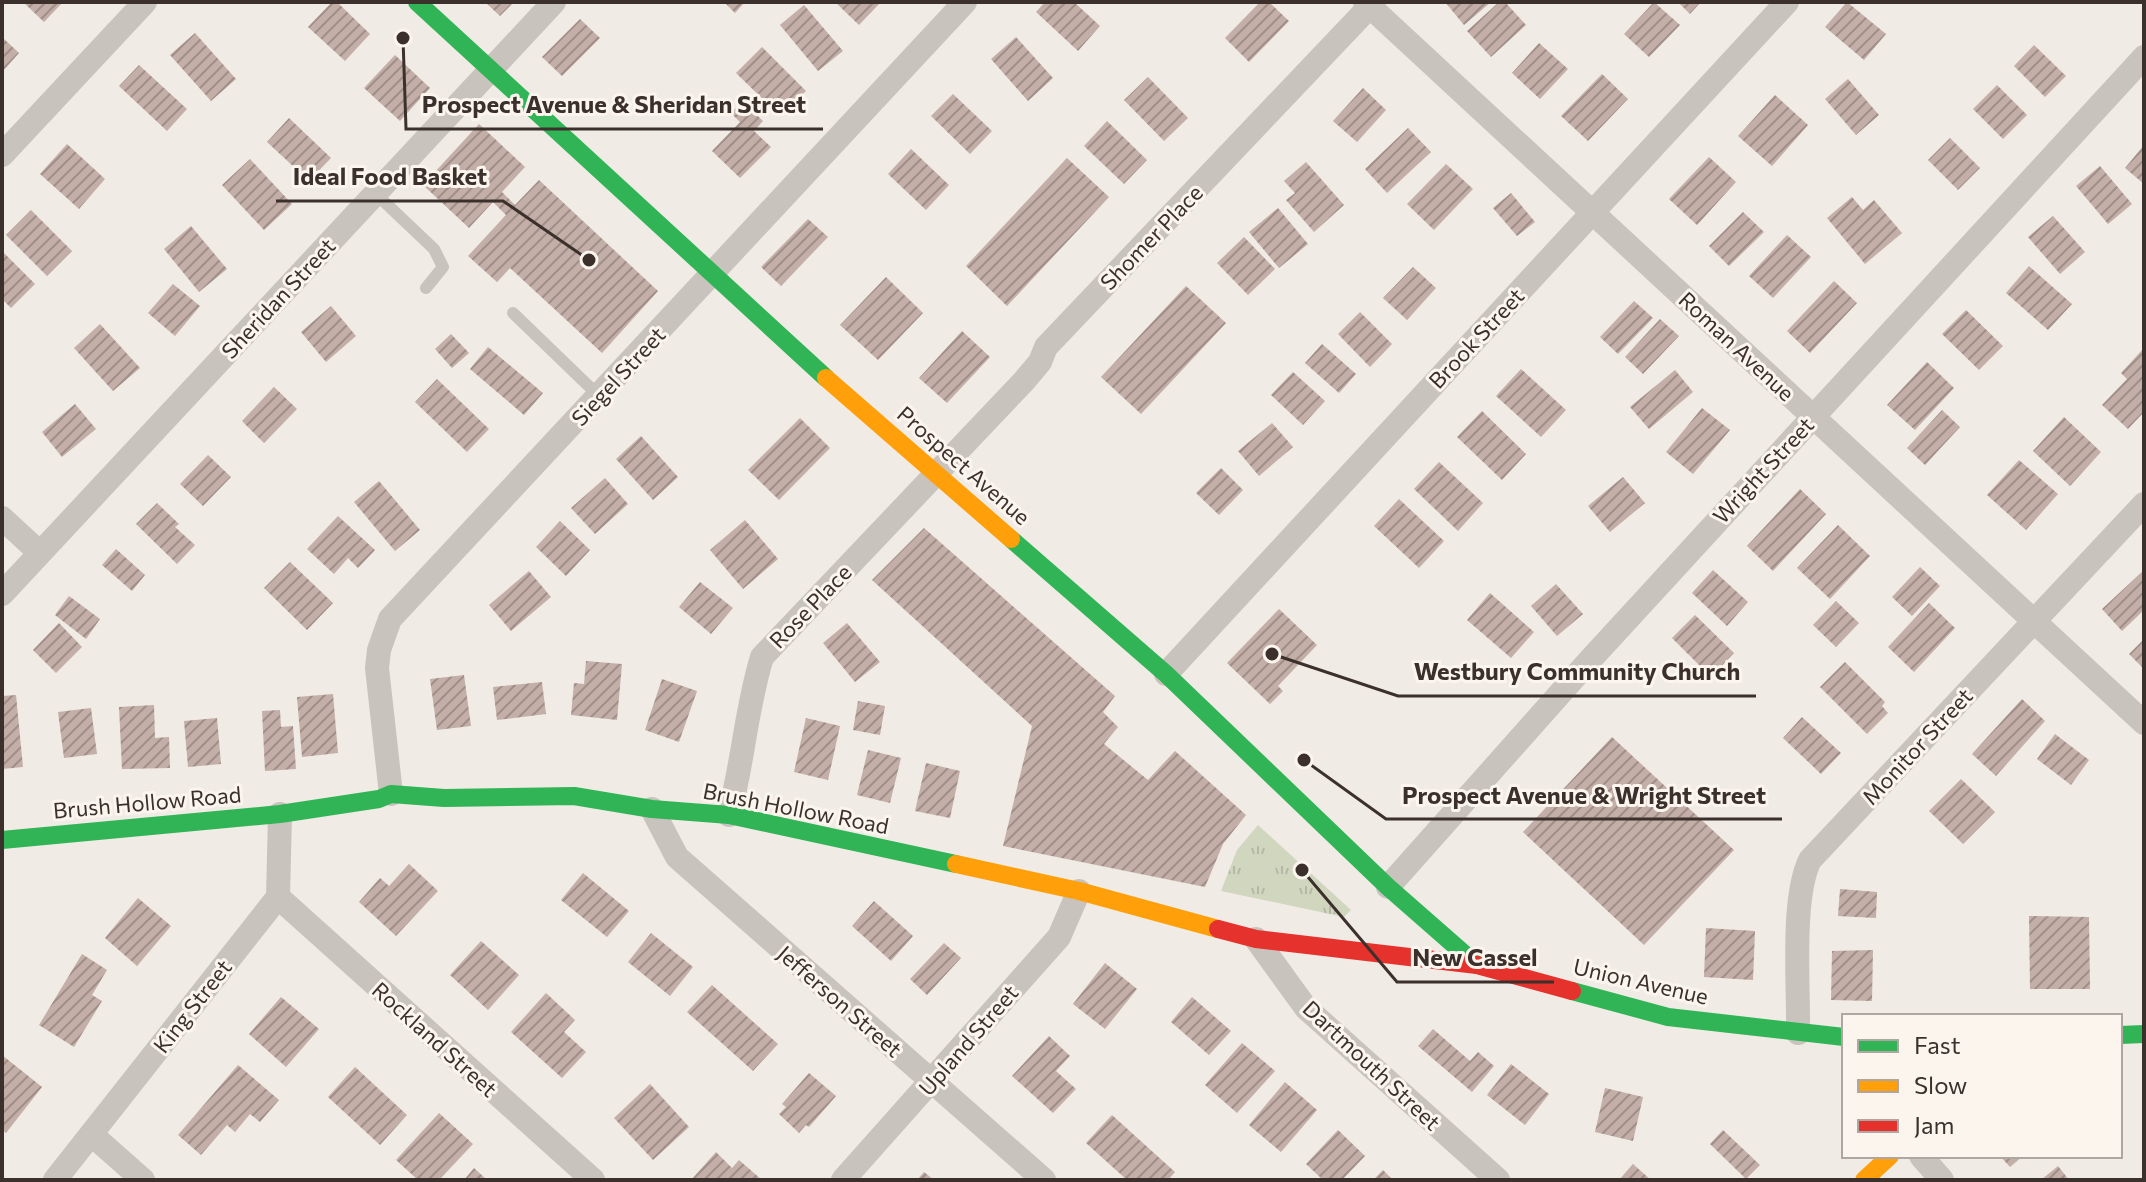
<svg xmlns="http://www.w3.org/2000/svg" width="2146" height="1182" font-family="Commissioner,sans-serif">
<defs>
<pattern id="park-tufts" width="24" height="20" patternUnits="userSpaceOnUse" patternTransform="scale(2)"><rect width="24" height="20" fill="#d1d6bf"/><path d="M3 7l-1-3M5 7V3M7 7l1-3M15 17l-1-3M17 17v-4M19 17l1-3" fill="none" stroke="#b4b8a4"/></pattern>
<pattern id="building-hatch" width="6" height="6" patternUnits="userSpaceOnUse" patternTransform="scale(2)"><rect width="6" height="6" fill="#c3afa7"/><path d="M-1 1l2-2M0 6l6-6M5 7l2-2" fill="none" stroke="#a08f88"/></pattern>
</defs>
<rect width="100%" height="100%" fill="#f0ebe5"/>
<path fill="url(#park-tufts)" d="M1258,825L1351,910L1344,917L1221,891L1237,850Z"/>
<path fill="url(#building-hatch)" d="M23,2H63L44,22Z
M332,2H337L370,34L345,61L308,27Z
M485,2H514L500,16Z
M724,2H745L735,13Z
M835,2H881L859,25Z
M1045,2H1074L1100,26L1078,51L1036,12Z
M1260,2H1269L1289,21L1249,62L1225,38Z
M1445,2H1491L1464,25Z
M1499,2H1505L1526,25L1491,57L1467,31Z
M1654,2L1680,25L1649,57L1624,34Z
M1678,2H1701L1690,14Z
M1847,2L1886,34L1864,60L1825,27Z
M804,5L843,51L818,71L780,25Z
M580,19L600,38L562,76L542,57Z
M195,33L236,79L211,101L170,55Z
M2,37L19,53L2,72Z
M1016,37L1053,78L1028,101L991,59Z
M1539,43L1568,69L1540,99L1512,73Z
M2034,45L2066,76L2045,97L2014,66Z
M762,47L806,91L780,116L736,73Z
M395,55L430,88L400,121L364,88Z
M139,65L187,109L167,131L119,86Z
M1602,74L1628,99L1588,141L1561,116Z
M1148,77L1188,118L1164,141L1124,100Z
M1848,79L1879,115L1856,135L1825,99Z
M1997,85L2027,115L2003,139L1973,109Z
M1363,88L1386,110L1357,142L1333,121Z
M953,94L992,131L970,154L931,116Z
M1775,95L1808,125L1772,166L1738,136Z
M742,101L763,121L754,131L771,147L740,178L712,151L740,122L731,113Z
M289,118L331,158L309,181L267,142Z
M1107,121L1147,160L1124,184L1084,146Z
M479,124L525,167L502,192L515,205L539,180L658,291L602,353L510,268L497,282L468,256L506,215L493,202L469,228L423,185Z
M1408,128L1431,152L1387,193L1365,169Z
M1950,138L1980,168L1958,190L1928,160Z
M67,144L105,179L79,209L40,174Z
M2144,145V184L2125,168Z
M911,149L949,185L926,210L888,174Z
M1709,157L1736,182L1697,225L1669,199Z
M1067,158L1109,197L1007,306L966,266Z
M250,159L292,204L264,230L222,185Z
M1306,162L1344,205L1314,232L1286,200L1295,193L1284,181Z
M1446,164L1473,189L1434,230L1407,204Z
M2100,166L2132,204L2108,224L2076,186Z
M1511,193L1535,222L1517,236L1493,208Z
M1852,197L1863,210L1874,200L1902,233L1865,264L1827,218Z
M1278,208L1308,244L1279,268L1249,232Z
M31,210L72,251L47,276L6,235Z
M1743,212L1764,232L1729,266L1709,246Z
M2053,216L2085,252L2060,274L2028,237Z
M808,219L828,237L781,286L761,267Z
M191,226L227,269L199,292L164,249Z
M1787,235L1811,257L1773,298L1749,276Z
M1244,237L1275,269L1248,295L1217,263Z
M2,251L35,284L11,308L2,299Z
M2029,266L2072,304L2048,330L2006,293Z
M1413,267L1436,288L1407,320L1383,298Z
M886,277L923,313L878,360L840,325Z
M1834,281L1857,303L1810,353L1787,331Z
M173,284L200,306L175,336L148,313Z
M1186,286L1226,323L1141,414L1101,377Z
M1634,301L1653,318L1618,354L1600,337Z
M331,306L356,336L326,362L301,332Z
M1966,310L2003,346L1979,370L1942,334Z
M1360,312L1392,344L1370,367L1338,334Z
M1660,319L1679,336L1643,374L1625,357Z
M100,324L140,368L113,391L74,348Z
M962,331L990,357L947,403L919,378Z
M451,334L469,353L452,368L435,349Z
M1322,344L1356,374L1339,393L1305,363Z
M488,347L543,393L524,415L470,369Z
M2144,348V412L2128,429L2102,405L2127,379L2121,373Z
M1927,362L1954,388L1915,430L1887,405Z
M1521,369L1566,410L1541,437L1496,396Z
M1675,370L1693,392L1649,429L1630,407Z
M1293,372L1325,401L1303,425L1271,395Z
M437,379L489,429L467,452L415,402Z
M274,387L297,409L264,443L242,421Z
M75,404L96,429L62,457L42,432Z
M1702,408L1730,430L1693,474L1666,452Z
M1942,410L1960,427L1925,465L1907,448Z
M1482,411L1526,454L1502,480L1457,437Z
M2064,417L2101,452L2070,486L2033,451Z
M800,418L830,448L779,500L748,470Z
M1272,423L1293,447L1259,476L1238,451Z
M641,436L678,477L653,500L616,459Z
M208,455L231,477L203,506L180,484Z
M2019,460L2058,494L2026,530L1987,495Z
M1439,462L1483,503L1458,531L1414,489Z
M1221,468L1243,490L1219,515L1196,493Z
M1623,477L1645,503L1610,532L1588,506Z
M605,478L628,504L595,534L571,508Z
M379,481L420,530L395,551L354,502Z
M1800,489L1826,514L1773,571L1747,546Z
M1399,499L1444,541L1419,568L1374,526Z
M157,503L179,524L175,527L195,545L177,564L136,524Z
M338,516L375,550L358,568L348,558L334,574L307,549Z
M745,520L778,559L743,589L710,550Z
M560,521L590,550L566,576L536,547Z
M1838,525L1870,556L1830,599L1797,568Z
M924,528L1115,696L1103,712L1118,727L1104,744L1148,780L1175,751L1246,815L1223,844L1205,887L1003,846L1032,726L872,580Z
M116,549L145,575L132,591L102,565Z
M290,562L333,603L307,630L264,588Z
M1920,567L1940,586L1912,616L1892,597Z
M1713,570L1748,602L1727,626L1692,593Z
M2144,570V610L2122,631L2102,609Z
M529,571L551,597L511,631L489,605Z
M700,582L733,608L711,634L679,607Z
M1556,584L1583,614L1557,636L1531,606Z
M1490,593L1534,632L1511,658L1467,620Z
M69,596L100,619L86,639L55,615Z
M1836,601L1859,623L1836,647L1813,625Z
M1929,603L1955,628L1914,672L1888,647Z
M1279,609L1317,645L1278,686L1283,691L1270,704L1227,663Z
M1695,615L1734,653L1711,677L1672,638Z
M59,623L82,647L56,673L33,650Z
M847,623L880,662L855,682L823,643Z
M2144,639V669L2129,654Z
M586,661L622,664L617,720L571,715L574,683L584,684Z
M1845,662L1885,702L1882,706L1888,713L1867,734L1820,687Z
M464,675L471,726L437,730L430,679Z
M662,679L697,691L679,742L645,730Z
M542,682L546,714L497,720L493,687Z
M333,694L338,753L302,757L297,697Z
M16,695L23,767L2,769V696Z
M2022,699L2045,721L1996,776L1972,754Z
M858,701L885,706L880,735L853,730Z
M154,705L155,738L169,737L170,768L122,769L119,707Z
M91,708L97,754L64,758L58,712Z
M280,710L281,727L293,726L296,769L265,771L262,711Z
M1802,717L1841,753L1821,774L1783,738Z
M217,718L221,764L188,767L184,721Z
M806,718L840,726L828,780L794,772Z
M2055,734L2089,760L2071,785L2037,759Z
M1612,737L1734,850L1644,945L1523,832Z
M868,750L901,758L890,803L857,795Z
M926,763L960,771L950,818L915,811Z
M1961,779L1995,812L1963,844L1929,811Z
M409,864L438,891L396,936L359,902L380,878L389,886Z
M583,873L629,911L607,937L561,900Z
M1840,889L1877,892L1876,918L1838,916Z
M138,898L171,926L137,966L105,938Z
M874,901L913,936L891,961L852,926Z
M2029,916L2089,917L2090,989H2030Z
M1706,928L1755,931L1753,980L1704,977Z
M651,933L693,967L670,996L628,962Z
M481,941L519,975L488,1010L450,975Z
M944,943L961,958L927,995L910,979Z
M1873,950L1872,1001L1831,1000L1832,951Z
M82,954L107,970L92,995L102,1001L74,1047L39,1025Z
M1105,963L1137,989L1105,1029L1073,1004Z
M712,985L778,1044L753,1071L687,1012Z
M546,993L575,1020L564,1032L586,1052L562,1078L511,1032Z
M281,997L319,1029L286,1067L249,1034Z
M1192,997L1231,1031L1209,1055L1171,1022Z
M1433,1029L1470,1061L1478,1052L1494,1066L1472,1092L1418,1046Z
M1049,1036L1070,1056L1056,1071L1076,1089L1053,1113L1012,1076Z
M1242,1043L1275,1071L1237,1113L1205,1085Z
M2,1055L42,1087L6,1133L2,1130Z
M1511,1064L1549,1094L1525,1125L1487,1095Z
M238,1065L279,1100L260,1122L250,1114L235,1132L227,1125L201,1155L178,1135Z
M355,1067L407,1115L380,1145L328,1097Z
M809,1073L836,1096L809,1127L806,1125L799,1133L779,1114L786,1107L782,1104Z
M1285,1082L1317,1110L1281,1152L1249,1125Z
M650,1084L689,1127L653,1160L614,1118Z
M1605,1088L1643,1097L1633,1141L1595,1132Z
M439,1113L473,1144L439,1180H418L396,1160Z
M1112,1115L1175,1172L1168,1180H1127L1086,1143Z
M1338,1130L1365,1156L1342,1180H1323L1306,1164Z
M1723,1130L1760,1165L1746,1179L1710,1144Z
M716,1152L732,1168L739,1160L762,1180H691Z
M2000,1156H2023L2010,1167Z
M1633,1164L1651,1180H1619Z
M2058,1166L2069,1180H2041Z
M474,1168L487,1180H464Z
M1383,1170L1393,1180H1373Z
M924,1172L934,1180H917Z"/>
<g fill="none" stroke-linecap="round" stroke-linejoin="round">
<path stroke="#c9c3be" stroke-width="12" d="M376,194L434,249L443,267L426,288
M513,313L599,396"/>
<path stroke="#c9c3be" stroke-width="24" d="M1365,2L2144,723
M2,155L145,2
M2,518L40,553
M2,594L554,2
M1166,674L1787,2
M391,794L377,668L379,650L390,619L965,2
M652,809L677,857L1044,1180
M729,815C743,763 746,709 762,657L1024,381L1040,362L1046,347L1374,2
M1388,887L1589,661L2144,57
M278,897L593,1180
M1256,939L1306,1008L1498,1180
M1798,1033C1799,988 1791,898 1810,860L2144,504
M91,1134L143,1180
M1921,1156L1942,1180
M55,1180L278,897L280,814
M843,1180L1059,937L1079,891"/>
<path stroke="#30b455" stroke-width="18" d="M417,2L826,378
M1011,539L1166,674L1388,887L1477,965
M2,840L280,814L379,799L391,794L444,798L574,796L652,809L729,815L956,864
M1572,991L1668,1017L1844,1037
M2120,1035L2144,1034"/>
<path stroke="#ff9f0a" stroke-width="18" d="M826,378L1011,539
M956,864L1079,891L1218,929
M1864,1180L1890,1156"/>
<path stroke="#e5322d" stroke-width="18" d="M1218,929L1256,939L1477,965L1572,991"/>
</g>
<g text-anchor="middle" dominant-baseline="central" stroke-width="6" stroke-linejoin="round" paint-order="stroke">
<g font-size="22" fill="#3b302b" stroke="#fbf5ee">
<text transform="translate(1151 237) rotate(-46)">Shomer Place</text>
<text transform="translate(278 298) rotate(-47)">Sheridan Street</text>
<text transform="translate(1476 338) rotate(-47)">Brook Street</text>
<text transform="translate(1737 346) rotate(43)">Roman Avenue</text>
<text transform="translate(618 376) rotate(-47)">Siegel Street</text>
<text transform="translate(964 465) rotate(41)">Prospect Avenue</text>
<text transform="translate(1763 470) rotate(-47)">Wright Street</text>
<text transform="translate(810 606) rotate(-46)">Rose Place</text>
<text transform="translate(1917 746) rotate(-47)">Monitor Street</text>
<text transform="translate(147 802) rotate(-5)">Brush Hollow Road</text>
<text transform="translate(796 808) rotate(11)">Brush Hollow Road</text>
<text transform="translate(1641 981) rotate(13)">Union Avenue</text>
<text transform="translate(840 1001) rotate(41)">Jefferson Street</text>
<text transform="translate(192 1006) rotate(-52)">King Street</text>
<text transform="translate(435 1039) rotate(42)">Rockland Street</text>
<text transform="translate(968 1040) rotate(-49)">Upland Street</text>
<text transform="translate(1372 1065) rotate(43)">Dartmouth Street</text>
</g>
</g>
<path fill="none" stroke="#3b302b" stroke-width="3" d="M403 38L406 129H823M589 260L503 201H276M1272 654L1398 696H1756M1304 760L1386 819H1782M1302 870L1397 982H1554"/>
<g fill="#3b302b" stroke="#fbf5ee" stroke-width="3">
<circle cx="403" cy="38" r="8"/>
<circle cx="589" cy="260" r="8"/>
<circle cx="1272" cy="654" r="8"/>
<circle cx="1304" cy="760" r="8"/>
<circle cx="1302" cy="870" r="8"/>
</g>
<g font-size="24" text-anchor="middle" font-weight="bold" fill="#3b302b" stroke="#fbf5ee" stroke-width="6" stroke-linejoin="round" paint-order="stroke">
<text x="614" y="113">Prospect Avenue &amp; Sheridan Street</text>
<text x="390" y="185">Ideal Food Basket</text>
<text x="1577" y="680">Westbury Community Church</text>
<text x="1584" y="804">Prospect Avenue &amp; Wright Street</text>
<text x="1475" y="966">New Cassel</text>
</g>
<rect width="2146" height="1182" fill="none" stroke="#3b302b" stroke-width="8"/>
<rect x="1842" y="1014" width="280" height="144" fill="#fbf5ee" stroke="#aea6a0" stroke-width="2"/>
<rect x="1858" y="1040" width="40" height="12" fill="#30b455" stroke="#aea6a0" stroke-width="2"/>
<text x="1914" y="1054" font-size="24" fill="#3b302b">Fast</text>
<rect x="1858" y="1080" width="40" height="12" fill="#ff9f0a" stroke="#aea6a0" stroke-width="2"/>
<text x="1914" y="1094" font-size="24" fill="#3b302b">Slow</text>
<rect x="1858" y="1120" width="40" height="12" fill="#e5322d" stroke="#aea6a0" stroke-width="2"/>
<text x="1914" y="1134" font-size="24" fill="#3b302b">Jam</text>
</svg>
